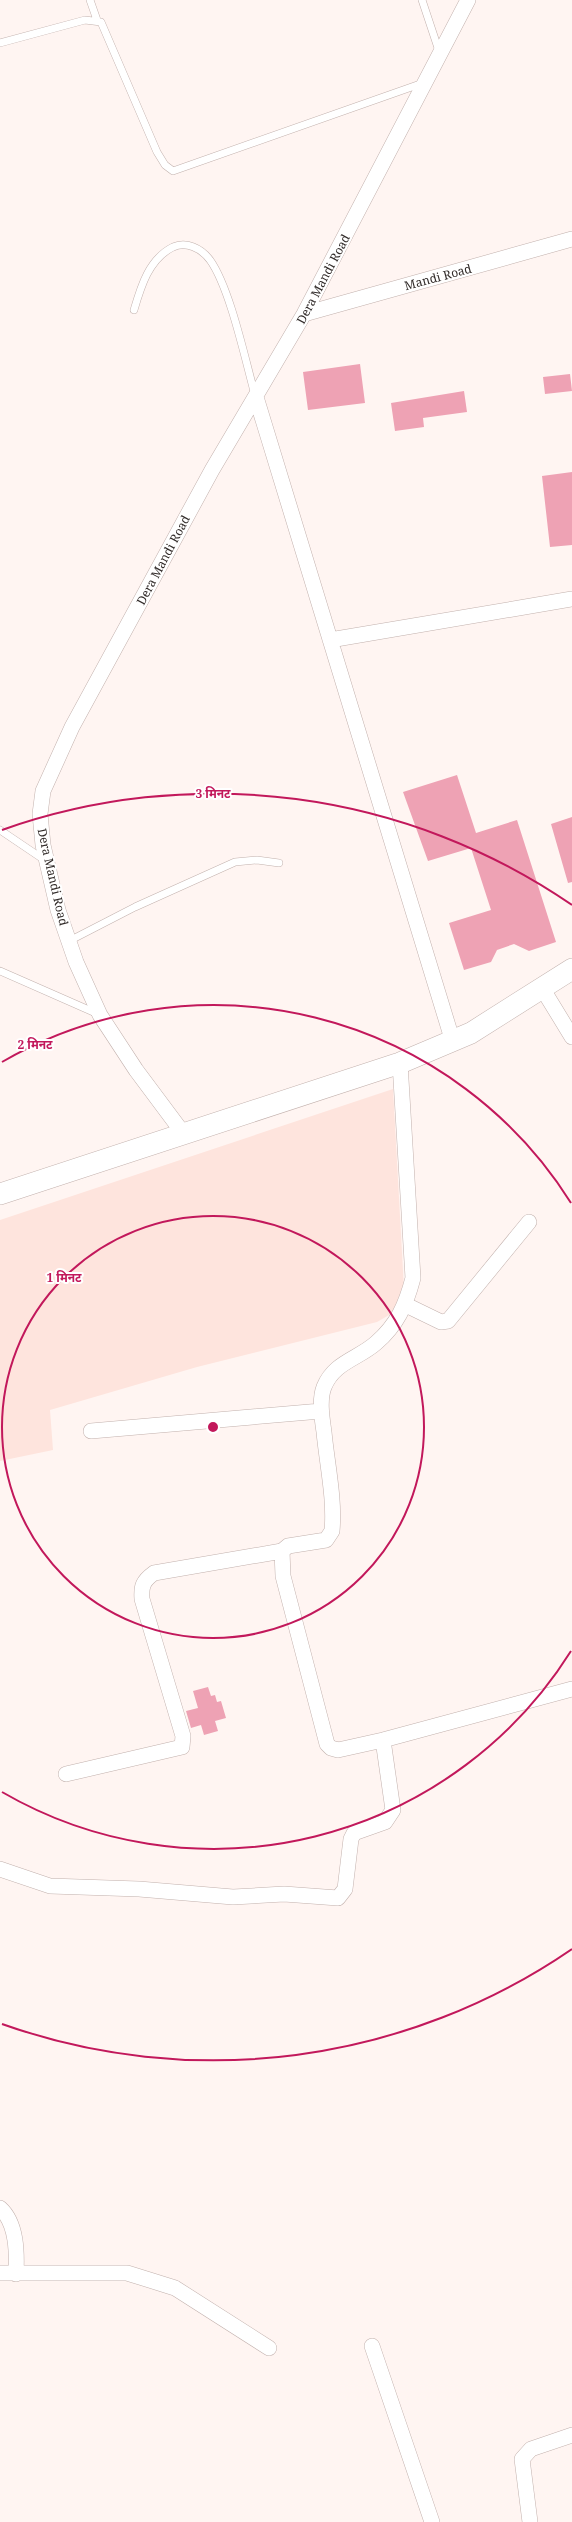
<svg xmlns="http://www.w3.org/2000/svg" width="572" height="2522" font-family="'Noto Serif','Noto Sans Devanagari',serif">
<rect width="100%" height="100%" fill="#fff5f2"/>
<path fill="#fee4dd" d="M393,1089L404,1289L396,1311L377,1322L197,1367L50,1410L53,1450L0,1461V1220Z"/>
<path fill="#eea2b4" d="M360,364L365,403L308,410L303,372Z
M570,374L572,391L545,394L543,377Z
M464,391L467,412L423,418L424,427L395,431L391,403Z
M572,472V545L550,547L542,476Z
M457,775L476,833L517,820L556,942L529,951L514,944L497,950L491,962L464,970L449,923L491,910L471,848L428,861L403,792Z
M572,817V882L568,883L551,824Z
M208,1687L211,1696L215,1695L217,1702L221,1701L226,1718L215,1721L218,1731L204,1735L201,1725L191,1728L186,1711L198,1708L193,1691Z"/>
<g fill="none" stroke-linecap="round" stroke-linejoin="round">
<defs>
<path id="lane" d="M90,0L97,20
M422,0L439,51
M0,43L85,20L101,22L157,152L165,165L173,171L423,83
M134,310C141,286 149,259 173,247C186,241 201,248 210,260C230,288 245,359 255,395
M0,830L46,861
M69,941L135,907L235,862L257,860L279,863
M0,971L98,1014"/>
<path id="street" d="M304,314L572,239
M256,397L453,1042
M330,640L572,599
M542,988L572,1037
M400,1063L413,1278C406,1305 397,1325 376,1343C358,1359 334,1362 324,1387C319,1400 322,1418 324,1432C327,1464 335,1499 332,1531L326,1540L288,1546L282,1551L283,1576L327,1744L331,1748L338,1750L383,1740L572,1689
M183,1133L136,1070L100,1015L76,962L58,910L43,845L40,814L43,791L72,727L212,470L304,314L468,0
M406,1305L441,1322L448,1321L529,1222
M91,1431L321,1411
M66,1774L182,1747L183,1736L142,1599C141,1586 143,1581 154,1573L282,1551
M0,1869L50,1886L139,1889L233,1897L284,1894L338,1898L345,1889L351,1839L354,1833L385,1822L393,1810L383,1740
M0,2208C17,2223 17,2253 16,2274
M0,2273H127L175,2288L269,2348
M372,2346L432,2522
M530,2522L522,2459L531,2449L572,2435"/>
<path id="secondary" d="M0,1194L400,1063L471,1033L572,969"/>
</defs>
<use href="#lane" stroke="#c2b1ad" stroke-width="8"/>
<use href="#street" stroke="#c2b1ad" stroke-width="16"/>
<use href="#secondary" stroke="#c2b1ad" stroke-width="22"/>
<use href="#lane" stroke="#fff" stroke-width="7"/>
<use href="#street" stroke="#fff" stroke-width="15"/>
<use href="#secondary" stroke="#fff" stroke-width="21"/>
</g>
<g fill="none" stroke="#c2185b" stroke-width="2">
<circle cx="213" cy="1427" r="211"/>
<path d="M571 1651A422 422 0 0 1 2 1792M2 1062A422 422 0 0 1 571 1203"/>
<path d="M572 1949A633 633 0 0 1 2 2024M2 830A633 633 0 0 1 572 905"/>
</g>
<g text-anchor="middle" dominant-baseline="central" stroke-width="4" stroke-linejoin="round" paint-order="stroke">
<g font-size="12" fill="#322c2a" stroke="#fff">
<text transform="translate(438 277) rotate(-15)">Mandi Road</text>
<text transform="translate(323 279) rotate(-62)">Dera Mandi Road</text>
<text transform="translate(163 560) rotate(-62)">Dera Mandi Road</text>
<text transform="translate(53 877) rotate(77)">Dera Mandi Road</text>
</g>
</g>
<circle cx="213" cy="1427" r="6" fill="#c2185b" stroke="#fff" stroke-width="2"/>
<g font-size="12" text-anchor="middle" font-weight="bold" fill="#c2185b" stroke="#fff" stroke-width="4" stroke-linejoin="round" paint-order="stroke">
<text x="213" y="798">3 मिनट</text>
<text x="35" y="1049">2 मिनट</text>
<text x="64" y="1282">1 मिनट</text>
</g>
</svg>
